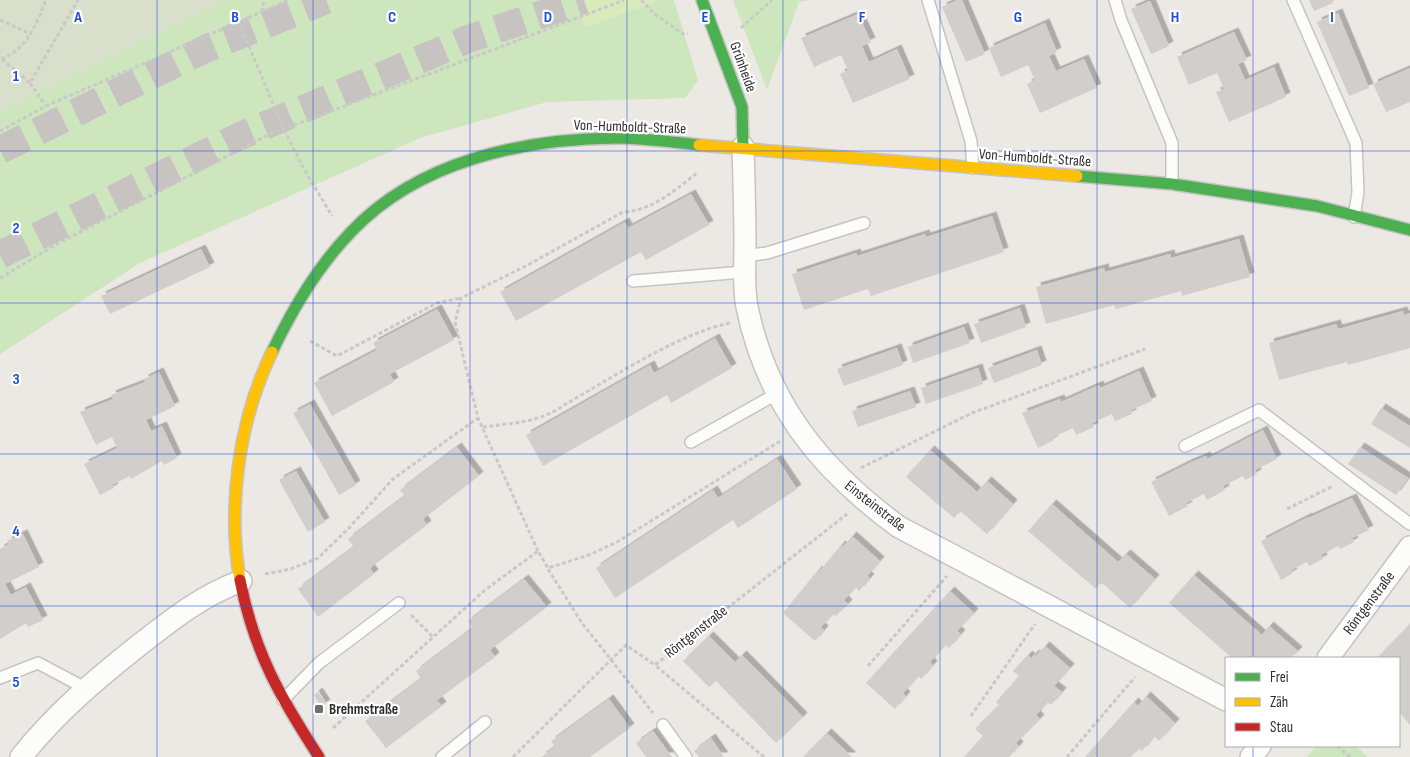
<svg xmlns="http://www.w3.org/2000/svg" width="1410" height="757" font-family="'Sofia Sans Condensed',sans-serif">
<defs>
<filter id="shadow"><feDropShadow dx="4.5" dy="-4.5" stdDeviation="0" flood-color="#0004"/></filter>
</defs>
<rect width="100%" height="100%" fill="#ece8e4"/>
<path fill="#cee6be" d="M226,0H576L585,27L660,0H674L698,80L685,98L547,102L420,138L140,263L0,354V111Z
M733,0H810L799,2L767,90Z
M1316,746H1356L1368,757H1307Z"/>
<path fill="#d8e0cc" d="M0,0H226L0,111Z"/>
<path fill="#d9eabb" d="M576,0H660L585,27Z"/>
<path fill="#d1cecb" filter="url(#shadow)" d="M958,0H962L985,54L966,62L942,7Z
M1309,0H1331L1333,3L1314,11Z
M1150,1L1169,46L1151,54L1131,9Z
M1338,13L1369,88L1349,96L1317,22Z
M858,14L871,42L862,46L869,62L897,49L910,79L853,103L840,74L848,70L841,55L814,67L801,38Z
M1045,23L1057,52L1049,56L1056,71L1084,59L1097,88L1040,113L1027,84L1035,80L1028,65L1001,77L989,48Z
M1234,32L1247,60L1238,64L1245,80L1274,67L1286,97L1229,122L1216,92L1224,89L1217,73L1189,85L1177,57Z
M1410,68V102L1386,112L1373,84Z
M691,194L709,225L646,260L641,252L516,321L500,292L625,222L628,228Z
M992,216L1004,252L871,296L868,289L804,310L792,274L856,253L857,256L925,234L926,237Z
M1239,239L1250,277L1182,296L1181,291L1116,309L1114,305L1046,324L1036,287L1104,268L1105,272L1170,254L1171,258Z
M201,249L210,267L110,314L101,296Z
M1020,308L1026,327L981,343L974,324Z
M437,309L454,340L390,374L394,382L332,416L314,383L377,350L373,343Z
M1403,311L1404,315L1410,313V348L1348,365L1347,362L1279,380L1269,343L1336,324L1338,329Z
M964,327L970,343L913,363L908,347Z
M715,338L732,368L671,403L667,395L543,466L526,435L650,365L654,373Z
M897,348L903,365L844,386L837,369Z
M1037,350L1042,365L994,383L988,368Z
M978,368L983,384L926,404L921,388Z
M1139,371L1152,401L1131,410L1132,414L1115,421L1112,414L1092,423L1094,427L1076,435L1073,428L1053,437L1054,440L1038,448L1022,413L1060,399L1061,402L1099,385L1100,388Z
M159,372L175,406L146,420L151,431L162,426L177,458L164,465L162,461L131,479L130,476L112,485L114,488L100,495L84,464L117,448L112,437L96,445L80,412L113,399L111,395L145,382L144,379Z
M910,391L916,407L858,427L852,411Z
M310,404L356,485L339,495L293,413Z
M1381,408L1410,426V448L1371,424Z
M1263,430L1277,459L1255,470L1257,474L1245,480L1243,476L1223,486L1225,490L1207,500L1204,494L1186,503L1188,506L1169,516L1151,482L1189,463L1206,456L1207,459Z
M457,447L479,476L423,519L427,525L370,568L374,574L318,617L298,589L354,547L348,539L405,496L400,490Z
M1360,447L1408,478L1396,495L1348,464Z
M930,450L977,492L987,481L1013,504L987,534L960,511L954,518L906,477Z
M777,459L797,489L738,528L733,520L615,598L596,568L713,490L718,498Z
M296,471L325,522L308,532L279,480Z
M1352,498L1369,530L1352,538L1354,542L1340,549L1338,546L1321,555L1323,559L1309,566L1307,562L1291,570L1293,573L1281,580L1261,541L1308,517V518Z
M1052,504L1118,562L1126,554L1155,579L1130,608L1101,582L1096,589L1028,531Z
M23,534L39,567L5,584L11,595L26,587L43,620L28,627L26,623L0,639V549L9,544L7,541Z
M852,536L880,561L867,576L870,578L859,591L856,587L844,600L848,604L836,616L833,614L821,627L824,630L815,641L783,613L818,570L819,572L841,545L843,547Z
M1194,575L1262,635L1269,626L1298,651L1291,658H1245L1243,656L1232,658L1169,603Z
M524,579L547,607L490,650L495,657L437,700L442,706L386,748L365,721L421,679L416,671L473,628L468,621Z
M950,591L974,613L957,631L961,634L949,648L945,645L930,662L933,665L921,679L918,676L903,693L906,696L895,709L866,683Z
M1410,624V725L1399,712V658H1377Z
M709,636L735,662L742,655L803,717L776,743L716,681L709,687L683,661Z
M1045,646L1070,668L1054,686L1062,692L1051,705L1047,702L1036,715L1040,719L1016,743L1019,746L1009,757H964L983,736L975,729L999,705L996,702L1019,676L1013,671L1028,655L1031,658L1035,654L1036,656Z
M318,692L326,704L321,707L314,695Z
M1146,696L1175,723L1159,741L1154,736L1142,751L1139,748L1131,757H1085L1134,702L1138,706Z
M609,699L630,728L590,757H541L555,747L551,741Z
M653,731L672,757H646L636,743Z
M827,733L852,757H803Z
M711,738L724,757H699L694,751Z"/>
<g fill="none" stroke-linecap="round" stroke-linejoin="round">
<path stroke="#c6c3c0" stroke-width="28" stroke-dasharray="28 14" stroke-linecap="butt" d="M0,150L205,49L326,0
M0,255L240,136L468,39L584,0"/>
<defs>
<path id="lane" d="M928,0L971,141L973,168
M1115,0L1121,20L1172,143V184
M1293,0L1356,143L1358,192L1354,217
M745,256L767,253L864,223
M633,281L744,272
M691,442L778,393
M1185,446L1259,410L1410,524
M0,678L38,663L85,688
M283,700L319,663L399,603
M663,725L686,757
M442,757L485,722"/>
<path id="street" d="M743,147C744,180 745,213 745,246C745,266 743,287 747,307C767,404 821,470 899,527L1226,700
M1328,658L1410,547
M21,757C55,714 95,680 138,646C171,620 201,596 241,581
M1251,757L1260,746"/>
<path id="fast" d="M702,0L742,107L743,147
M1077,176L1172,184L1317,206L1410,230
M272,352C292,310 318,266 351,232C418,161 522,139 616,138C643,138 671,142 699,145"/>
<path id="slow" d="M699,145L1077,176
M240,580C227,506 239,420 272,352"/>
<path id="jam" d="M240,580C254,652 280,697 319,757"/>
</defs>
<use href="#lane" stroke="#c5c4c5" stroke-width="14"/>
<use href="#street" stroke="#c5c4c5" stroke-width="24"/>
<use href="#fast" stroke="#c5c4c5" stroke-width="14"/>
<use href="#slow" stroke="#c5c4c5" stroke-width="14"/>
<use href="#jam" stroke="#c5c4c5" stroke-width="14"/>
<path stroke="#c9c9c8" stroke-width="3" stroke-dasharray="4 2.5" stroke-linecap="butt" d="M641,0L656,15L683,34L688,33
M262,12L264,0
M0,20L31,34
M239,22L284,130L304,169L332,216
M741,28L772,0
M1,59C28,49 36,24 46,0
M2,59L30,83L78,0
M30,83L46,106
M0,131L46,106L289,0
M0,278L57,244L268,135L624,0
M310,341L337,356L437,303L461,298
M483,427C511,423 540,423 564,405C614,377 675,335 730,323
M861,468L972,413L1145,349
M1287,509L1333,486
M538,551L478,418L455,322L461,298L526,266L623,212C652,211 675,190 697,173
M548,569L582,623L653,713
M265,574L291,569L318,558L348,529L393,479L478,418
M411,615L433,637
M868,666L947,576
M971,716L1035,624
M333,728L485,590L538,551L548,568L589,555L617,542L782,440
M1337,746L1350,757
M513,757L626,645L655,665
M764,757L655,665L847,514
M1067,757L1135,677"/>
<use href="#lane" stroke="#fcfcfb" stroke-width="11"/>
<use href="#street" stroke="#fcfcfb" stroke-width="21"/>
<use href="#fast" stroke="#4caf50" stroke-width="11"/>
<use href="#slow" stroke="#ffc107" stroke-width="11"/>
<use href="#jam" stroke="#c62828" stroke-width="11"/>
</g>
<path fill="none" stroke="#1d4ed8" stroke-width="1" stroke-opacity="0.55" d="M157,0V757M313,0V757M470,0V757M627,0V757M783,0V757M940,0V757M1097,0V757M1253,0V658M0,151H1410M0,303H1410M0,454H1410M0,606H1410M1253,746V757"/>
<rect fill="#706f6e" stroke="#fff" stroke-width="2" x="314" y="704" width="10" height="10" rx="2.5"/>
<g text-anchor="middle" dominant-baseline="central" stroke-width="4.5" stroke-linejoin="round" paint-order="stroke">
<g font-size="15" fill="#2e2e2e" stroke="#fff">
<text transform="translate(743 67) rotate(70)">Grünheide</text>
<text transform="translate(630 127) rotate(2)">Von-Humboldt-Straße</text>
<text transform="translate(1035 158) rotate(4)">Von-Humboldt-Straße</text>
<text transform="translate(875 506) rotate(38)">Einsteinstraße</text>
<text transform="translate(1369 603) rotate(-53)">Röntgenstraße</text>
<text transform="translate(696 632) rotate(-38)">Röntgenstraße</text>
</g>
<g font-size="15" font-weight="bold" fill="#2e2e2e" stroke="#fff" text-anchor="start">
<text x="329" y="709">Brehmstraße</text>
</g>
</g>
<g font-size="16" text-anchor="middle" font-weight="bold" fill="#1d4ed8" stroke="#fff" stroke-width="4.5" stroke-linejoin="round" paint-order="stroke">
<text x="78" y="22">A</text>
<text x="235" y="22">B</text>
<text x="392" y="22">C</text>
<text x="548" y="22">D</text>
<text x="705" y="22">E</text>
<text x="862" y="22">F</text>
<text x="1018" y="22">G</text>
<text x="1175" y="22">H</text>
<text x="1332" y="22">I</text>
<text x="16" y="81">1</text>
<text x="16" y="233">2</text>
<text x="16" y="384">3</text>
<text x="16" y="536">4</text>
<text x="16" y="687">5</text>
</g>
<rect x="1225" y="657" width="175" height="90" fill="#ffffff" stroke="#ababab"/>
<rect x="1235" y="673" width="25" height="8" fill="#4caf50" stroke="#ababab"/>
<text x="1270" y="682" font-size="15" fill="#2e2e2e">Frei</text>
<rect x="1235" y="698" width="25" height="8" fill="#ffc107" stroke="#ababab"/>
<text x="1270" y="707" font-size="15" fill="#2e2e2e">Zäh</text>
<rect x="1235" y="723" width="25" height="8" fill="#c62828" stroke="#ababab"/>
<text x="1270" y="732" font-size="15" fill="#2e2e2e">Stau</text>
</svg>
